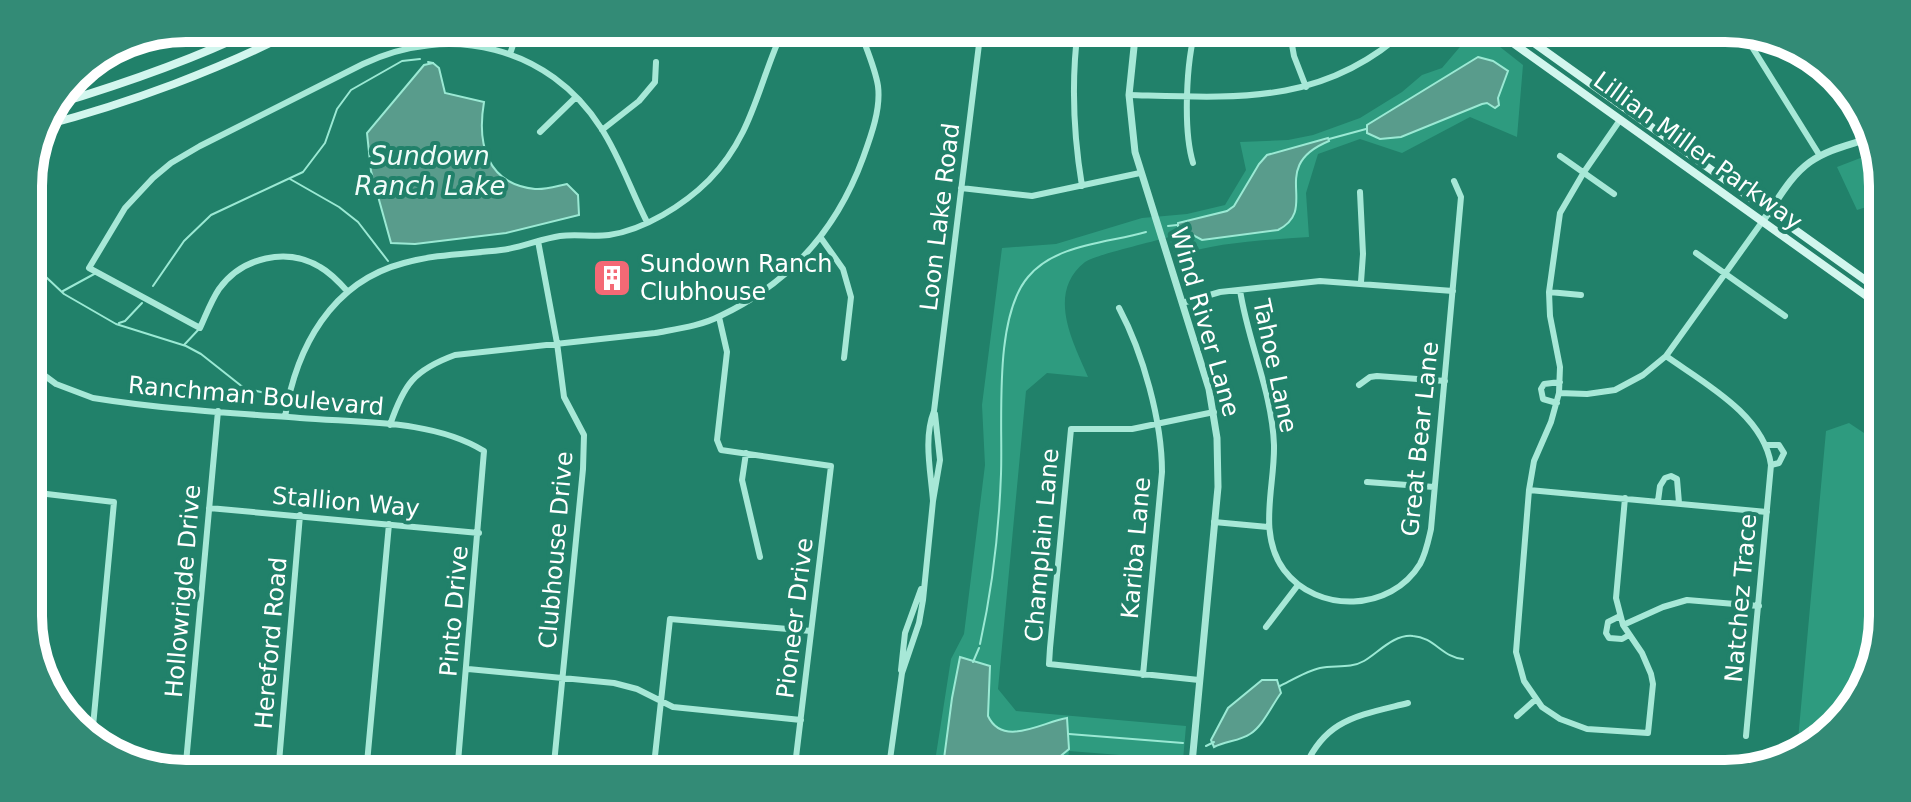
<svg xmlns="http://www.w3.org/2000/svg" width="1911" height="802" font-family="'DejaVu Sans',sans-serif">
<rect width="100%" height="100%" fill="#21816a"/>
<path fill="#2e9b7f" d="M1476,28L1523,65L1517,137L1470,117L1402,153L1360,139L1318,154L1306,193L1309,237C1264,240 1218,242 1175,256L1169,237C1152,242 1095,255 1085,262C1046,293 1073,342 1088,377L1047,373L1026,391L998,689L1016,711L1186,726L1183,760L1069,751L1066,774H933L951,659L964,634L985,465L982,405L1002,248L1056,244L1142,218L1187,214L1225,205L1246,170L1240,142L1288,140L1313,135L1360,118L1402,92L1422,75L1442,68Z
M1876,152L1882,165V202L1857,210L1837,167Z
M1849,423L1882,445L1883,617L1871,676L1821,742L1797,751L1826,431Z"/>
<path fill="#599c8c" stroke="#9be9d4" stroke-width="2" d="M1478,57L1493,61L1508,71L1498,98L1499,105L1495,108L1487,103L1482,104L1401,137L1380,139L1367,133V125Z
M433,63L439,68L445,93L484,102C477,143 486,184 535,189C545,190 557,186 567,184L578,195L579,215L506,233L415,244L391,243L371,171L367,133L424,65Z
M1328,138L1329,141C1266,167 1321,208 1278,230L1202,240L1178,227V223L1227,211L1234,206L1259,164L1267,155Z
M960,657L990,666L988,716C1003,748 1042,722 1067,718L1069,749L1057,759L1055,774H942L952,698Z
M1262,680H1277L1281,693C1272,705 1263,726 1250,734C1240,741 1225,741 1214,747L1211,740L1228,708Z"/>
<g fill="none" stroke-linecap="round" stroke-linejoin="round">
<path stroke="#9be9d4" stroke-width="2" d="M428,62L433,63
M1329,139L1366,129
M290,179L339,207L358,222L388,261
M1168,226L1177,225
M29,261L64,294L116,324L186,346L201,354L244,388L282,397
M153,286L184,241L211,215L303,172L325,143L337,109L351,90L402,61L420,59
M63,291L96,273
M119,323L125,321L142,303
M184,345L199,329
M980,644C992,590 999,530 1001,474C1003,423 993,318 1028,277C1055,244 1108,243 1146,232
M973,662L979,648
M1280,686C1292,680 1307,671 1320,668C1335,665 1350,669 1364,661C1379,652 1394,634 1413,636C1434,637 1443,658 1463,659
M1069,734L1183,743
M1206,746L1214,742"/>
<path stroke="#a7e8d7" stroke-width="6" d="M1078,28C1071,82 1073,132 1082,186
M1289,28L1294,56L1306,87
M1742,31L1820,156
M510,54L517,33
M1129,95C1235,98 1325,106 1408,28
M1620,120L1584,172L1560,213L1549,292L1550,316L1560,367L1559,393L1551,422L1534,461L1529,490L1516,652L1524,681L1542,707L1560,719L1587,729L1648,733L1653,684L1651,674L1642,653L1623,625L1616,598L1625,498
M602,130L639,101L655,82L656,62
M540,132L576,97
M1560,156L1614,194
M1193,163C1183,130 1186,61 1196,28
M961,188L1032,196L1140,173
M1360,192L1363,254L1361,282
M821,238L843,269L851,297L844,358
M538,241L557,343L564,397L584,435L583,469L553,774
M1696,253L1785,316
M1240,290C1248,343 1272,391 1274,445C1275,487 1257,533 1284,570C1317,614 1391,612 1420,564C1426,553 1428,542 1431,529L1461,197L1454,181
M348,292C340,283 331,273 320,267C287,247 242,257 219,289C211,301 206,315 200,328L89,268L125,208L153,178L171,163L200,146L363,64C449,23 549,46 601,128C620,157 631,191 647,222
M1549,292L1581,295
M1182,303L1220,292L1320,281L1453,291
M1119,308C1143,353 1162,421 1162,472L1143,675
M719,317L727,352L717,440L721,450L831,466L794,774
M1666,356C1704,383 1764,415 1771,465L1746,736
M29,364L56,384L93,398C161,409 231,413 300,418C359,423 432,419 484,451L457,774
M1359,385L1370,377L1377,376L1445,381
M1559,393L1587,394L1615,390L1643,375L1666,356L1762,222
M1557,403L1543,399L1541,389L1544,384L1560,382
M285,417C296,348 331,282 404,263C436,254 468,254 501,250C521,248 540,239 560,236C576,234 593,237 609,235C644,230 684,205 709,180C754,134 758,83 784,28
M390,425C404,384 414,370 455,355L655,333C676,329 701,326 720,316C790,283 837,229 863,158C871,136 881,109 878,86C875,67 865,46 859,28
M1767,445H1779L1784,453L1779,463L1771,465
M746,453L742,480L760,557
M1367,482L1434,487
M1529,490L1767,512
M30,492L114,502L92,737
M933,501C931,472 923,439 934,411L981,28
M1658,501L1660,486L1665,478L1671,476L1677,479L1679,503
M209,508L479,533
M1214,522L1268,527
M1620,616L1608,622L1606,633L1609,638L1622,639L1629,635
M1623,625L1663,607L1687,600L1759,606
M1266,627L1298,585
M468,669L614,683L637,689L673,707L801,720
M901,670L905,633L921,589
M1199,680L1049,664L1050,648L1071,429H1132L1214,412
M1517,716L1536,699
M185,774L218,411
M278,774L300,515
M366,774L389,524
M653,774L670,619L811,631
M888,774L902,673L919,623L923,600L933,501L940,460L935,414
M1302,774C1323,719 1356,716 1408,703"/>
<path stroke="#a7e8d7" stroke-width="7" d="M1136,28L1129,95L1135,152L1209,389L1217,438L1218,487L1191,774
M1762,222C1777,202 1789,177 1810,162C1828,149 1850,145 1870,138"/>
<path stroke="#d2f6ee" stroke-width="8" d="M1492,28L1882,307
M1513,28L1882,292
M53,105C123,84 193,60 258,28
M42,126C127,104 222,69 300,28"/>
</g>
<defs>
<symbol id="building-square" viewBox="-11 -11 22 22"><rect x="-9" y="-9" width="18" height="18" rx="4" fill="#f46975" stroke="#21816a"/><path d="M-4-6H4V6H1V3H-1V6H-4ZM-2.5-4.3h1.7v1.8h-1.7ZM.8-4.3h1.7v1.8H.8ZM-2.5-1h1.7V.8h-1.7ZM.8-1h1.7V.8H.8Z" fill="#fff"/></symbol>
</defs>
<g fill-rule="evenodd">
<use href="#building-square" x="590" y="256" width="44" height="44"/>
</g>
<g text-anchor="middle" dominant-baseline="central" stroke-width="8" stroke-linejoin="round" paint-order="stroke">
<g font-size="24" fill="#fff" stroke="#21816a">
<text transform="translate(1698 151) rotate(36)">Lillian Miller Parkway</text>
<text transform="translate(940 217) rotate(-83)">Loon Lake Road</text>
<text transform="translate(1205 322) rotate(74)">Wind River Lane</text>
<text transform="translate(1275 366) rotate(78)">Tahoe Lane</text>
<text transform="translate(256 396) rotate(5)">Ranchman Boulevard</text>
<text transform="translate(1420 439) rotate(-84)">Great Bear Lane</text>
<text transform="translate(346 502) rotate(5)">Stallion Way</text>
<text transform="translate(1042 545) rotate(-85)">Champlain Lane</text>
<text transform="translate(1136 548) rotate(-85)">Kariba Lane</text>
<text transform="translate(556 550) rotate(-85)">Clubhouse Drive</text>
<text transform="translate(183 591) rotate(-85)">Hollowrigde Drive</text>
<text transform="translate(1741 598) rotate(-85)">Natchez Trace</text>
<text transform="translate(454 611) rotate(-85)">Pinto Drive</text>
<text transform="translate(795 618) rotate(-83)">Pioneer Drive</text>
<text transform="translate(271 643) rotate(-85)">Hereford Road</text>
</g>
<g font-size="24" fill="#fff" stroke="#21816a" text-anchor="start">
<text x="640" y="264">Sundown Ranch<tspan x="640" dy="28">Clubhouse</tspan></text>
</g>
<g font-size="26" font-style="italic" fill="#f0fcf9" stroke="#21816a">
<text x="430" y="156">Sundown<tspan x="430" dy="30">Ranch Lake</tspan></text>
</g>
</g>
<path d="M0 0H1911V802H0ZM186 42H1725A144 144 0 0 1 1869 186V616A144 144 0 0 1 1725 760H186A144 144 0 0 1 42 616V186A144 144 0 0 1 186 42Z" fill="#338b76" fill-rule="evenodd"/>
<path fill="none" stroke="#fff" stroke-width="10" d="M186 42H1725A144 144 0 0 1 1869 186V616A144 144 0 0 1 1725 760H186A144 144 0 0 1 42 616V186A144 144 0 0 1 186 42Z"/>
</svg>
